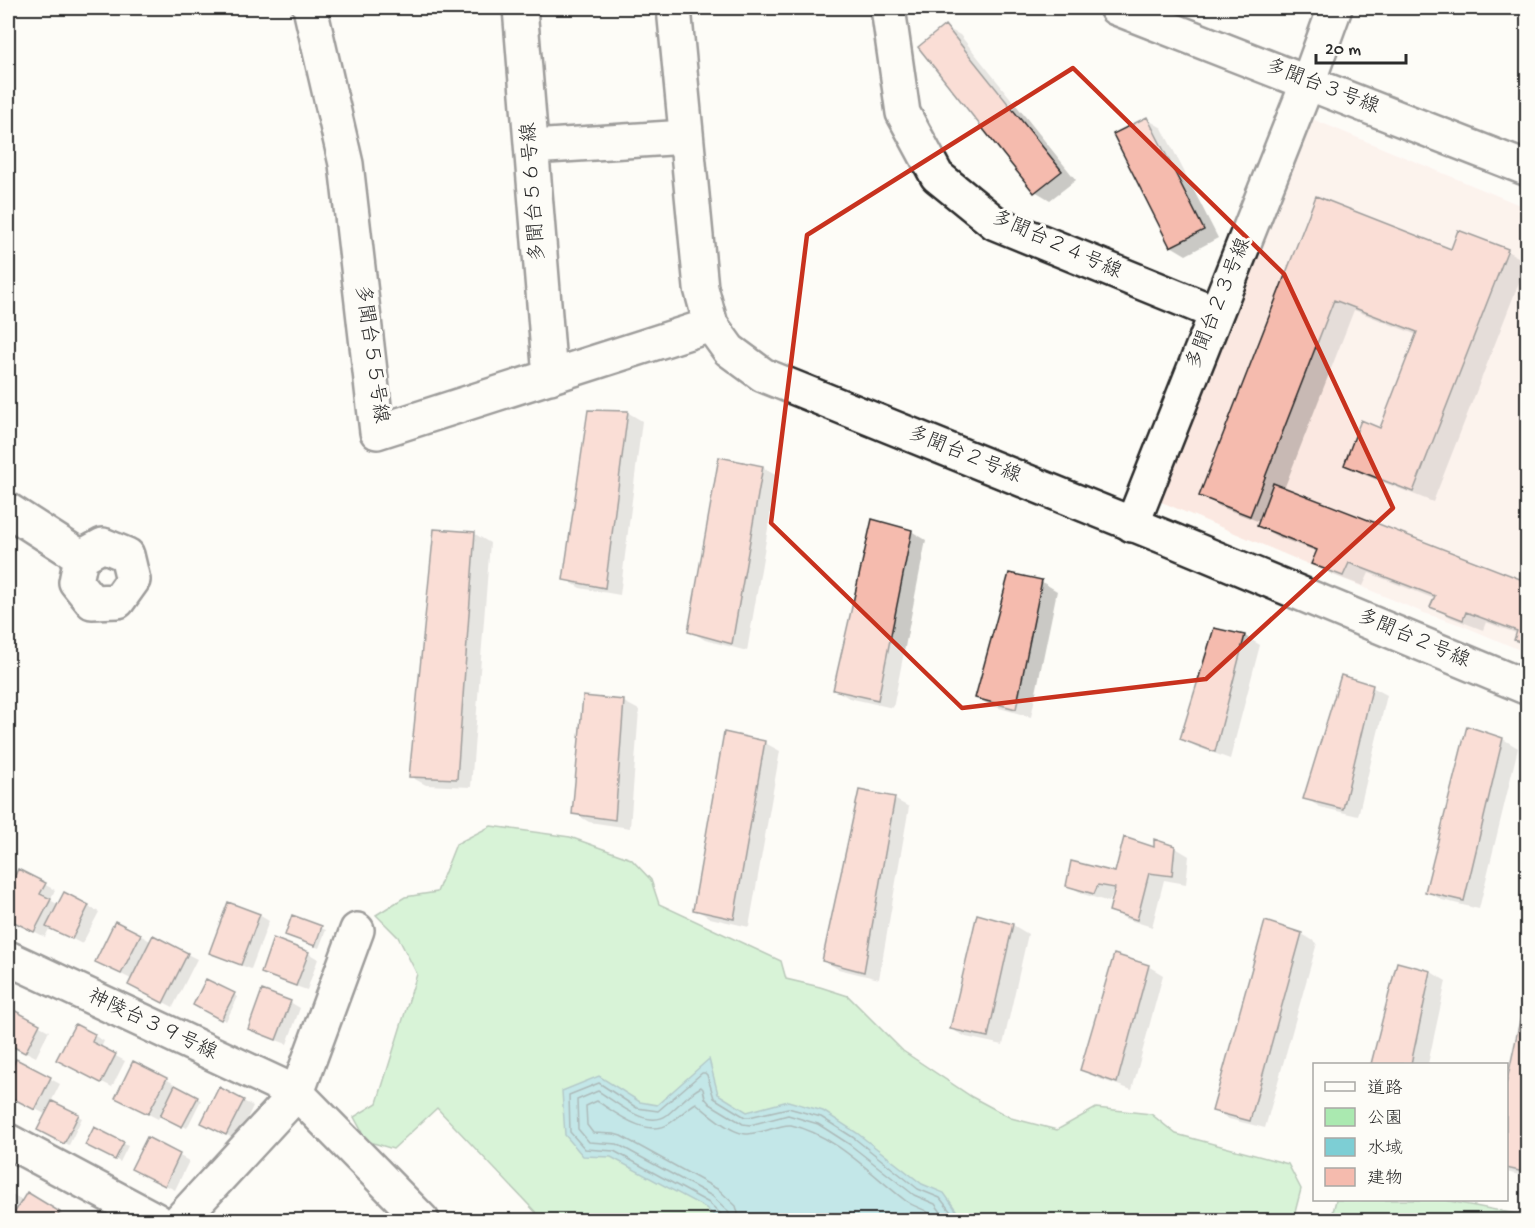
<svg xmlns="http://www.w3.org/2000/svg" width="1535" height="1228" font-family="'Gochi Hand','Klee One',sans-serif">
<rect width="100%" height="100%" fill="#fdfcf7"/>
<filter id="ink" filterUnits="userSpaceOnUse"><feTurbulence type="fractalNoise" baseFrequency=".0167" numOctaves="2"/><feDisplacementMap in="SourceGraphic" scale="12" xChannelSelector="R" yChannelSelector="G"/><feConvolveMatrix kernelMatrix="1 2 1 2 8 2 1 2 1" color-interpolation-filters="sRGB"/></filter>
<g filter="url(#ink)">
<path fill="#fbe8e1" d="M1310,118L1527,208V653L1461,625L1424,613L1159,501Z"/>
<path fill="#aae9b0" stroke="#6a8a6e" stroke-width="1.5" d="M491,826L570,837L631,859L651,880L659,904L781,961L786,979L820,987L848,996L903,1051L972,1097L1011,1118L1057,1130L1096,1108L1151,1114L1176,1134L1288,1164L1301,1189L1293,1220H543L437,1108L393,1149L367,1141L354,1117L377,1103L417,974L398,937L376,915L405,897L437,892L456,844Z
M1336,1200H1444L1527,1216V1220H1331Z"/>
<path fill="#7dced4" stroke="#5c8d90" stroke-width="1.5" d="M709,1059L718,1094L747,1112L788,1101L823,1111L857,1133L922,1184L944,1193L963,1220H719L706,1208L611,1157L583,1156L565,1135L562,1091L599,1076L640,1102L657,1105Z"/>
<path fill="#0003" d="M945,27L960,35L1076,180L1050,200L1035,191Z
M1147,119L1162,128L1218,238L1186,255L1171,246Z
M1317,198L1451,251H1507L1527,262L1433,502L1365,475L1346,464L1380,430L1417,335L1354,310L1284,489L1528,584V646L1516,639L1518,634L1486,622L1483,630L1452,618L1432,607L1435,599L1369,573L1363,586L1333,575L1313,563L1318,552L1278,537L1259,526L1260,522L1221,507L1201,496Z
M627,412L642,421L620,595L580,588L565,579Z
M762,467L777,476L747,651L705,640L690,631Z
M435,530L475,534L490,543L471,787L426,785L411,777Z
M911,531L926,540L893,708L849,698L834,689Z
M1042,582L1057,591L1031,717L992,706L977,698Z
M1245,636L1260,645L1230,759L1197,747L1182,738Z
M1372,687L1387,695L1358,816L1320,807L1305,798Z
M624,702L639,710L630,828L589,822L574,813Z
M1468,728L1503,739L1518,748L1479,909L1442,900L1427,891Z
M726,734L765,743L780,751L749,927L710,918L695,909Z
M894,799L909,807L879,979L838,969L823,960Z
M1174,847L1189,856L1186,884L1164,880L1152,927L1126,919L1111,910L1116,890H1114L1109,902L1083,894L1068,885L1116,874L1155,849Z
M19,871L55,890L50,900L59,905L64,894L99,912L82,944L50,927L45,937L8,918V887L11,881L13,882Z
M259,915L269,921L251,969L221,958L211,952Z
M978,916L1013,925L1028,934L1003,1045L966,1037L951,1029Z
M293,917L326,930L319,948L291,937Z
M1266,923L1302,934L1317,943L1265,1128L1229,1119L1214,1110Z
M140,935L152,942L187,954L197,959L173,1007L140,990L133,980L107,967Z
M308,953L318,959L307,990L272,978L262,972Z
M1398,963L1431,972L1446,981L1428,1064H1373Z
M1148,966L1163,975L1132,1090L1097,1078L1082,1069Z
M207,981L238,997L226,1021L195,1005Z
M1528,999V1177L1506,1172V1093Z
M290,1002L300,1008L287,1044L259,1034L250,1029Z
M8,1009L49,1031L36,1057L8,1043Z
M76,1026L104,1041L101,1048L125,1061L112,1087L68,1065Z
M17,1061L60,1084L51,1102L82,1118L69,1145L39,1130L47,1115L8,1095V1081Z
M166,1079L176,1085L175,1087L201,1100L187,1128L161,1114L158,1119L127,1103Z
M243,1101L253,1106L237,1140L213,1128Z
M95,1129L128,1146L120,1162L87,1144Z
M148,1139L189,1161L175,1190L143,1174Z
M8,1192L23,1201L27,1194L69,1219L68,1220H8Z"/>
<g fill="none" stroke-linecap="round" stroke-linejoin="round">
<path stroke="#4c6c6f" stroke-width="1.5" d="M723,1220L721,1214L709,1203L614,1151L585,1149L570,1132L569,1095L599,1083L637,1108L658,1111L702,1073H705L707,1075L714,1098L745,1117H749L788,1108L821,1117L854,1138L918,1189L940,1198L957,1220
M730,1220V1215L727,1210L712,1196L617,1144L589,1142L578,1129L577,1100L598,1091C615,1101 647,1130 667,1115C678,1106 688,1094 701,1087L703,1089L705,1098L710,1104L743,1124L750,1125L788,1115L818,1124L849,1144L914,1195L935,1204L947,1220
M739,1220L738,1213L736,1206L719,1190L621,1136L614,1134L593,1133L587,1125L586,1106L597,1101C616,1113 648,1139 670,1123C679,1117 687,1108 696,1103C706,1112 731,1133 746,1134C752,1134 758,1132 764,1131C772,1129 783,1124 791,1125C834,1134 872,1175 906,1201C918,1210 926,1207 936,1220"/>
</g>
<path fill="#f5bbae" stroke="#2b2b2b" stroke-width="1.5" d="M945,25L1062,171L1034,193L918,47Z
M1147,117L1204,230L1170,247L1113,134Z
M1316,196L1451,249L1458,230L1508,249L1413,492L1344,465L1361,420L1380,428L1417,332L1334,300L1250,516L1199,496Z
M588,410L628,411L605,588L563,580Z
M719,457L763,466L732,644L688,632Z
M1273,483L1528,582V645L1514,640L1517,631L1466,612L1463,620L1430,607L1435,596L1349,563L1343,576L1311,564L1317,550L1257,526Z
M872,519L912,530L878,700L833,690Z
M434,529L475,532L457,779L409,777Z
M1009,573L1042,580L1016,709L975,698Z
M1214,628L1245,635L1215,752L1180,739Z
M1341,675L1373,685L1343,809L1303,799Z
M583,696L624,700L615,820L572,814Z
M1467,726L1503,738L1464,901L1425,892Z
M724,732L765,741L734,919L693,910Z
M859,790L895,797L864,972L822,961Z
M1124,837L1154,847V839L1175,846L1172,876L1149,873L1137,920L1109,911L1115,888L1098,885L1094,894L1066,886L1071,861L1115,872Z
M18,869L46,883L40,894L51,899L34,932L8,919V884L10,879L13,880Z
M64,892L89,905L72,939L46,927Z
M228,902L260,914L241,965L209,953Z
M977,914L1013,924L988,1037L950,1029Z
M292,915L322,926L315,946L285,935Z
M115,921L141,934L121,974L95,962Z
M1265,921L1302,933L1250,1121L1212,1111Z
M153,935L188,953L163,1003L128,985Z
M273,938L309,952L296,986L261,973Z
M1114,954L1149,965L1117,1083L1080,1070Z
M1397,962L1431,971L1411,1064H1371Z
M206,979L235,993L221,1020L193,1005Z
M262,990L291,1001L276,1040L248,1029Z
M1525,997H1528V1153L1524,1172L1506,1168V1085Z
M8,1007L40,1024L25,1053L8,1044Z
M75,1024L95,1034L92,1042L116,1054L101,1083L56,1060Z
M16,1059L51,1077L35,1110L8,1096V1077Z
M133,1061L167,1078L148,1114L115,1098Z
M175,1085L198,1097L182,1127L160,1116Z
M219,1087L244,1100L226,1135L201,1123Z
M52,1101L79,1114L64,1144L37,1130Z
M94,1127L124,1142L115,1160L85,1145Z
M147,1137L180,1154L165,1186L131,1169Z
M27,1192L60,1212L55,1220H10Z"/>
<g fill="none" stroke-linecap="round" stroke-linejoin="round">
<defs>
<path id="street" d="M310,8L346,164L377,432L711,325
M520,8L550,377
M888,8L903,113L937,176L995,223L1216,313
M532,147L686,137
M8,510L81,557
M1132,525L1308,82L1335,8
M103,545L127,555L133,580L118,601L92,602L76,582L81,557Z
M8,958L297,1093L422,1220
M8,1141L156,1220
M180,1220L297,1093L357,930"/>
<path id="secondary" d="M674,8L701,288L711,325L729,350L763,375L1172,540L1528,688
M1116,8L1528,169"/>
</defs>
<use href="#street" stroke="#2b2b2b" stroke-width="38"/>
<use href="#secondary" stroke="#2b2b2b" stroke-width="38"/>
<use href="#street" stroke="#fdfcf7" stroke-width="33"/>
<use href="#secondary" stroke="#fdfcf7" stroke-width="33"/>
</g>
</g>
<path d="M0 0H1535V1228H0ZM1073,68L1284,274L1393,508L1206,679L962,708L771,523L807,235Z" fill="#fdfcf7" fill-opacity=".55" fill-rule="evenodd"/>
<path fill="none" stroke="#c8321e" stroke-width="4.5" stroke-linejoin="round" d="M1073,68L1284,274L1393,508L1206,679L962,708L771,523L807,235Z"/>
<g text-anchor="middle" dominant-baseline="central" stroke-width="6" stroke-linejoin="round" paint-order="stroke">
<g font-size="20" fill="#2b2b2b" stroke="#fdfcf7">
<text transform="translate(1322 88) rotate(21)">多聞台３号線</text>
<text transform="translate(535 192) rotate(-94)">多聞台５６号線</text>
<text transform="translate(1056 246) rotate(24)">多聞台２４号線</text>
<text transform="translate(1220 304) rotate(-68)">多聞台２３号線</text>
<text transform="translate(370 354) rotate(82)">多聞台５５号線</text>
<text transform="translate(964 456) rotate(22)">多聞台２号線</text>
<text transform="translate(1413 640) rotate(23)">多聞台２号線</text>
<text transform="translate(152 1026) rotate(25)">神陵台３９号線</text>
</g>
</g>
<rect width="1535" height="1228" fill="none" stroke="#fdfcf7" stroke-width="30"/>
<rect x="15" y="15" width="1505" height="1198" fill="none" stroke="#2b2b2b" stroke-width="2" filter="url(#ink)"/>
<rect x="1313" y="1063" width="195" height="138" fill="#fdfcf7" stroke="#a9a8a5" stroke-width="1.5"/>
<rect x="1325" y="1082" width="30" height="9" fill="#fdfcf7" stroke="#a9a8a5" stroke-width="1.5"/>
<text x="1367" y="1093" font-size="18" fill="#2b2b2b">道路</text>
<rect x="1325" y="1108" width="30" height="18" fill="#aae9b0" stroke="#a9a8a5" stroke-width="1.5"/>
<text x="1367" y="1123" font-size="18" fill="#2b2b2b">公園</text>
<rect x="1325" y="1138" width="30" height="18" fill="#7dced4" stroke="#a9a8a5" stroke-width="1.5"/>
<text x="1367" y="1153" font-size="18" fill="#2b2b2b">水域</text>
<rect x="1325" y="1168" width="30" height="18" fill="#f5bbae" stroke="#a9a8a5" stroke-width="1.5"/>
<text x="1367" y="1183" font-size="18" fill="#2b2b2b">建物</text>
<path d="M1316 54v9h90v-9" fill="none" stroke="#2b2b2b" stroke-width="3"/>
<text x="1325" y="54" font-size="18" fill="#2b2b2b" stroke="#fdfcf7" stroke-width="4.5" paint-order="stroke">20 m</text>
</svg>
